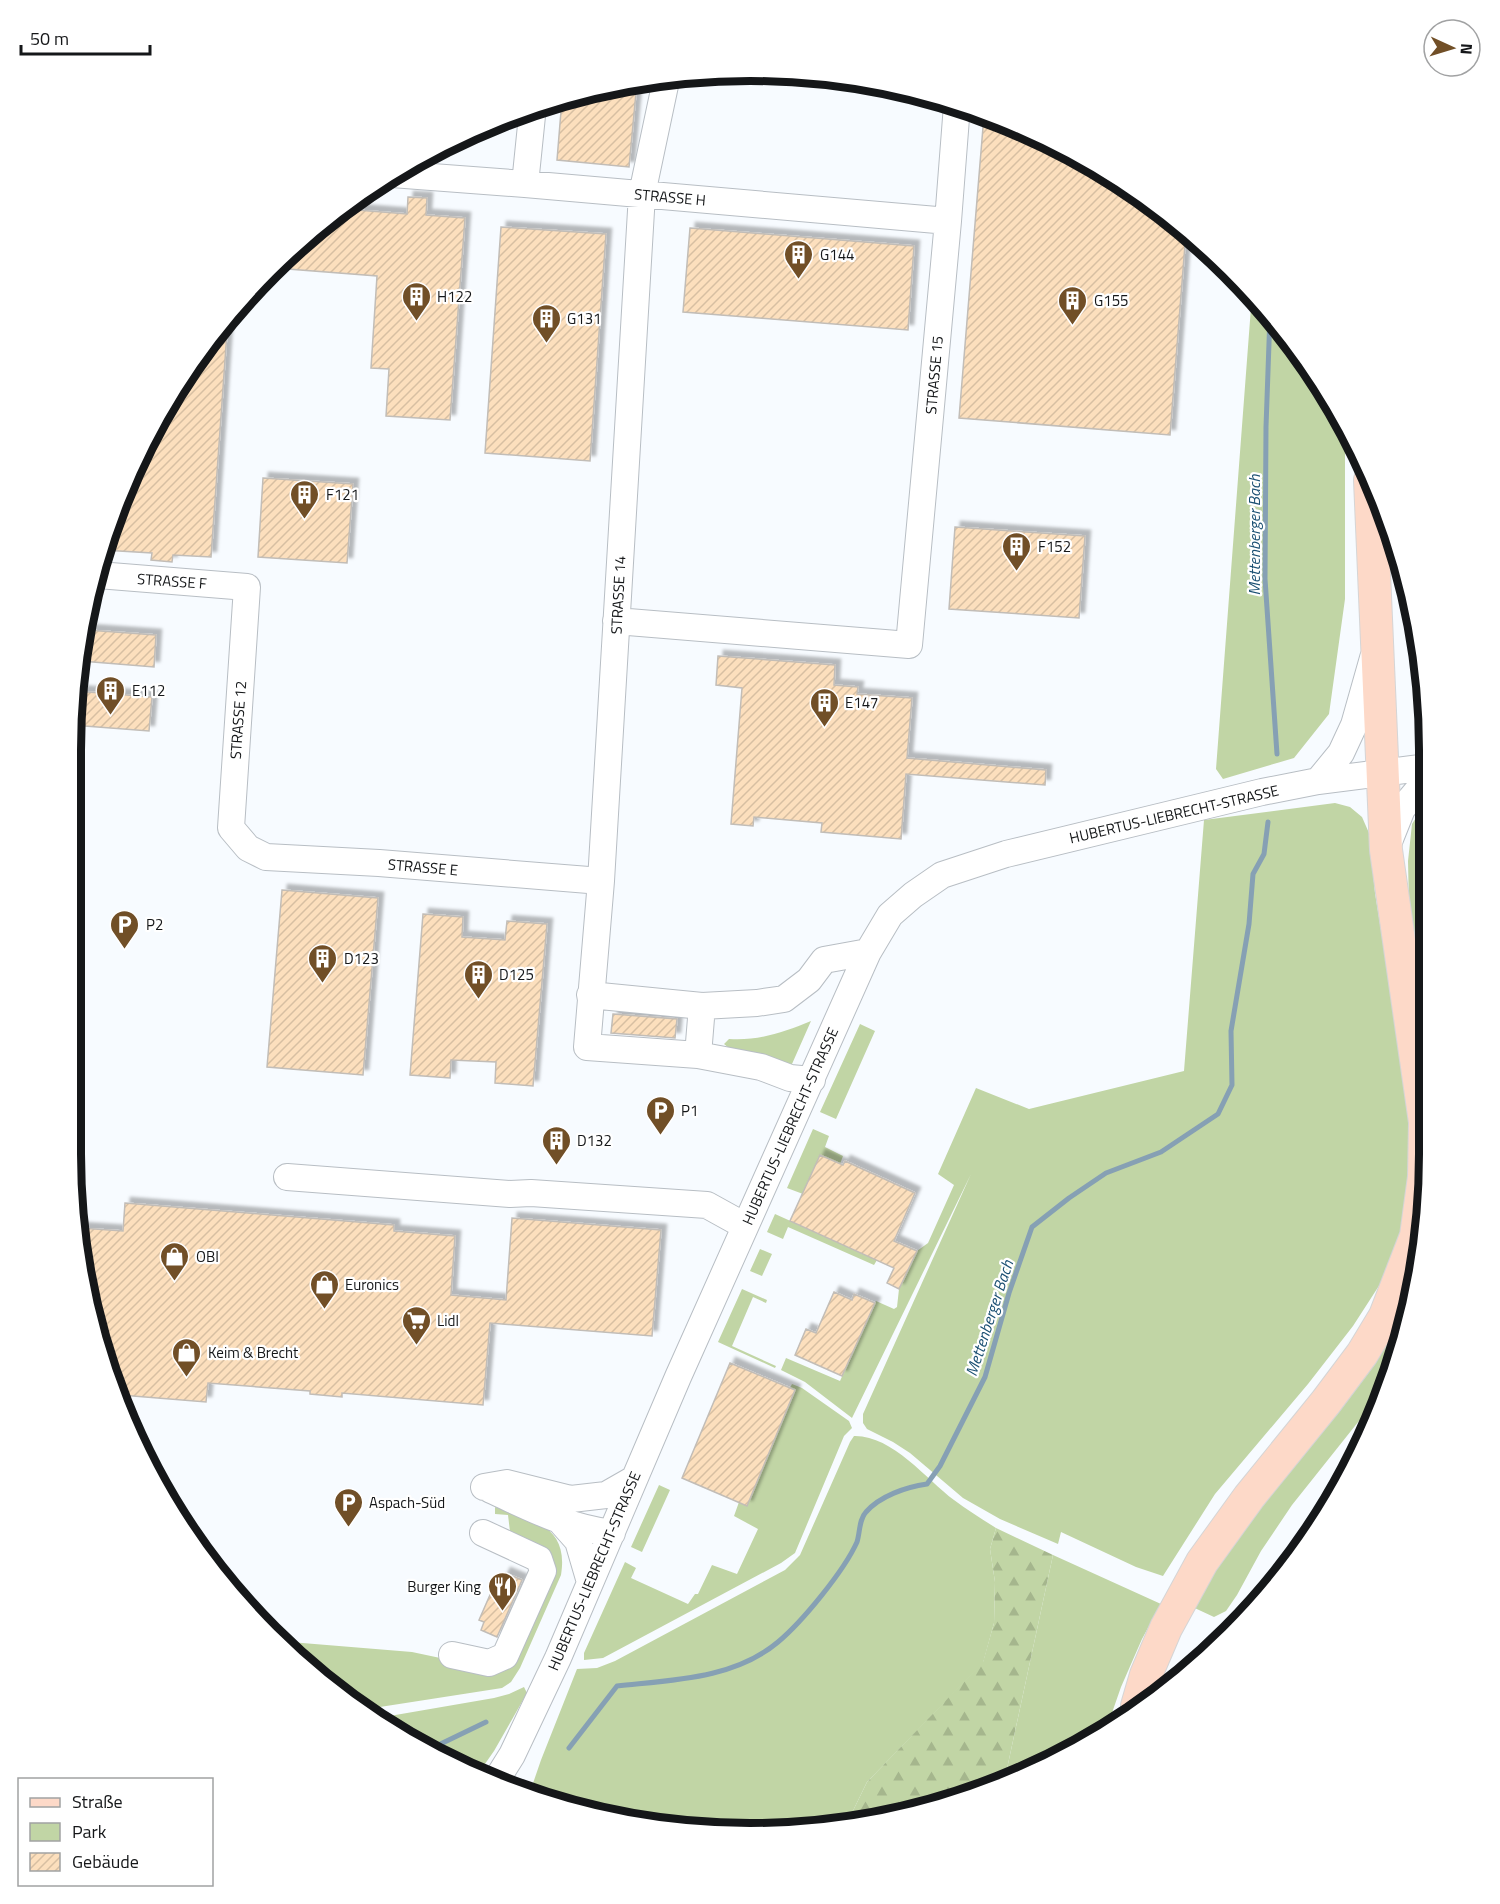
<svg xmlns="http://www.w3.org/2000/svg" width="1500" height="1904" font-family="'Titillium Web',sans-serif">
<defs>
<pattern id="forest-firs" width="22" height="20" patternUnits="userSpaceOnUse" patternTransform="scale(1.5)"><rect width="22" height="20" fill="#c1d5a5"/><path d="M5 1l3.5 6h-7zM16 11l3.5 6h-7z" fill="#a5b68d"/></pattern>
<pattern id="building-hatch" width="6" height="6" patternUnits="userSpaceOnUse" patternTransform="scale(1.5)"><rect width="6" height="6" fill="#fcdfbd"/><path d="M-1 1l2-2M0 6l6-6M5 7l2-2" fill="none" stroke="#d7bfa2"/></pattern>
<filter id="shadow"><feDropShadow dx="5.5" dy="-5.5" stdDeviation="1.5" flood-color="#0004"/></filter>
</defs>
<rect width="100%" height="100%" fill="#f7fbff"/>
<path fill="#c1d5a5" d="M1252,294L1261,302L1338,410L1345,424V599L1329,714L1294,758L1223,779L1216,769Z
M1428,799L1429,1081L1409,906L1408,861L1412,824Z
M1335,803L1350,807L1362,817L1369,833L1375,893L1410,1110L1411,1167L1405,1219L1384,1278L1353,1326L1308,1384L1215,1494L1163,1576L1136,1567L1061,1532L1058,1544L1000,1519L963,1498L910,1453L893,1442L867,1429L863,1423V1414L971,1174L852,1418L805,1382L781,1370L786,1358L840,1381L875,1303L876,1301L894,1309L897,1307L899,1289L917,1251L928,1243L954,1185L938,1174L976,1088L1029,1109L1184,1071L1204,820Z
M811,1021L792,1064C770,1063 740,1059 724,1044L729,1039C759,1041 784,1032 811,1021Z
M860,1024L875,1031L836,1119L820,1112Z
M813,1129L829,1136L825,1147L843,1156L840,1164L803,1194L787,1188Z
M775,1214L877,1260L874,1265L788,1227L783,1239L767,1232Z
M1421,1243L1417,1286L1388,1381L1378,1397L1292,1505L1261,1551L1237,1595L1226,1611L1214,1617L1186,1604Z
M760,1249L772,1254L762,1276L750,1271Z
M742,1289L767,1300L766,1303L753,1297L732,1346L776,1366L775,1368L718,1342Z
M792,1384L802,1388L849,1421L852,1428L844,1436L795,1553L781,1563L603,1658L584,1660V1653L625,1562L636,1568L631,1578L688,1604L695,1594H698L712,1565L737,1574L758,1529L734,1516L739,1502L747,1505L795,1391L790,1388Z
M854,1436C892,1435 926,1479 954,1500C967,1510 982,1519 996,1528L990,1549L995,1582L994,1623L983,1663L867,1782L848,1821L750,1833L574,1810L530,1792L541,1760L577,1669L597,1668L615,1661L785,1570L800,1555L850,1442Z
M659,1485L670,1490L642,1552L631,1547Z
M495,1507C533,1518 569,1527 561,1575L520,1668L511,1682L502,1688L367,1709L278,1641L412,1652L492,1669L550,1567L511,1540L508,1515L495,1514Z
M1053,1555L1161,1604L1142,1639L1121,1687L1106,1730L1090,1742L1005,1778Z
M524,1687L527,1693L494,1751L480,1771L411,1743L378,1718L494,1698L509,1694Z"/>
<path fill="url(#forest-firs)" d="M996,1528L1053,1555L1005,1778L926,1810L848,1821L867,1782L983,1662L994,1623L995,1582L990,1549Z"/>
<g fill="none" stroke-linecap="round" stroke-linejoin="round">
<path stroke="#86a0b4" stroke-width="5" d="M1270,315L1266,427L1265,579L1277,754
M569,1748L617,1686C672,1680 734,1679 778,1642C802,1622 844,1571 857,1542C860,1533 859,1519 866,1512C880,1496 906,1487 927,1484L940,1466L985,1377L1009,1293L1032,1227L1069,1198L1106,1173L1161,1152L1218,1114L1232,1085L1231,1031L1249,924L1253,874L1264,854L1268,822
M428,1750L486,1722"/>
</g>
<path fill="url(#building-hatch)" stroke="#c2bdb7" stroke-width="1.5" filter="url(#shadow)" d="M637,82L629,167L557,160L562,99Z
M984,115L1050,140L1163,211L1186,232L1170,435L959,418Z
M408,197L427,198L426,215L465,218L450,420L386,416L389,369L371,368L377,276L288,269L289,253L302,239L344,209L407,214Z
M501,227L606,234L590,461L485,453Z
M690,228L914,246L908,330L683,312Z
M228,318L211,557L173,555L172,562L151,560L152,553L103,550L107,531L161,411L211,336Z
M263,478L353,484L347,563L258,557Z
M955,527L1085,536L1079,618L949,609Z
M87,630L156,635L154,667L81,661Z
M718,656L835,665L834,685L858,687L857,694L912,698L907,758L1046,770L1045,785L906,774L901,839L821,832L822,823L754,817L753,826L731,824L742,688L716,685Z
M75,691L152,697L149,731L72,725V706Z
M282,890L378,898L363,1075L267,1067Z
M423,914L463,917L462,937L505,940L507,921L547,924L533,1086L495,1083L496,1062L451,1060L450,1078L410,1075Z
M613,1014L677,1019L675,1038L611,1033Z
M820,1155L843,1165L845,1161L915,1193L894,1241L917,1251L899,1289L887,1283L894,1268L790,1221Z
M125,1203L394,1225V1231L455,1236L451,1295L506,1300L512,1218L661,1230L652,1336L490,1323L483,1405L342,1393V1397L310,1394V1391L208,1383L206,1402L121,1395L94,1330L80,1228L123,1231Z
M834,1292L852,1300L854,1294L875,1303L842,1376L795,1355L806,1329L816,1333Z
M730,1363L795,1390L747,1506L682,1478Z
M505,1573L522,1580L497,1637L481,1630L484,1622L479,1620L493,1588L497,1590Z"/>
<g fill="none" stroke-linecap="round" stroke-linejoin="round">
<defs>
<path id="minor" d="M667,76L642,194L601,881L587,1047L698,1055L761,1067L790,1078L812,1080
M392,174L525,184L948,221
M525,184L533,106
M98,575L247,587L231,828L248,848L266,857L379,863L601,881
M616,621L909,645L948,221L957,105
M1318,781L1341,753L1354,725L1373,658
M1388,844L1402,809L1428,778
M590,995L702,1006L757,1003L784,999L809,980L824,960L868,952
M698,1055L702,1006
M287,1177L510,1194L531,1193L707,1205L745,1226
M484,1487L507,1483L571,1499L606,1495L634,1479
M491,1490C533,1509 566,1527 612,1533
M562,1523L578,1541L590,1582
M452,1655L489,1663L505,1656L543,1571L539,1559L483,1533
M497,1779L512,1755L558,1658L678,1377L868,952L890,915L913,895L942,875L1006,854L1262,792L1318,781L1428,767"/>
<path id="major" d="M1137,1706L1146,1675L1166,1628L1202,1562L1249,1497L1326,1402L1362,1354L1385,1316L1416,1236L1424,1177L1425,1122L1386,850L1370,480"/>
</defs>
<use href="#minor" stroke="#b8bec4" stroke-width="28"/>
<use href="#major" stroke="#d5d5d6" stroke-width="34"/>
<use href="#minor" stroke="#fff" stroke-width="26"/>
<use href="#major" stroke="#fdd9c8" stroke-width="32"/>
</g>
<defs>
<symbol id="building-pin" viewBox="-11 -11 22 30"><path d="M0 17L-7.5 6A9.5 9.5 0 1 1 7.5 6Z" fill="#714f27" stroke="#fff"/><path d="M-4-6H4V6H1V3H-1V6H-4ZM-2.5-4.3h1.7v1.8h-1.7ZM.8-4.3h1.7v1.8H.8ZM-2.5-1h1.7V.8h-1.7ZM.8-1h1.7V.8H.8Z" fill="#fff"/></symbol>
<symbol id="parking-pin" viewBox="-11 -11 22 30"><path d="M0 17L-7.5 6A9.5 9.5 0 1 1 7.5 6Z" fill="#714f27" stroke="#fff"/><path d="M-3.5-5.5H1a3.5 3.5 0 0 1 0 7H-1V5.5H-3.5ZM-1-3.4V-.6H.8a1.4 1.4 0 0 0 0-2.8Z" fill="#fff"/></symbol>
<symbol id="shop-pin" viewBox="-11 -11 22 30"><path d="M0 17L-7.5 6A9.5 9.5 0 1 1 7.5 6Z" fill="#714f27" stroke="#fff"/><path d="M-5-2.5h2.3a2.7 3.5 0 0 1 5.4 0H5L5.5 6h-11ZM-1.5-2.5h3a1.5 2.3 0 0 0-3 0Z" fill="#fff"/></symbol>
<symbol id="supermarket-pin" viewBox="-11 -11 22 30"><path d="M0 17L-7.5 6A9.5 9.5 0 1 1 7.5 6Z" fill="#714f27" stroke="#fff"/><path d="M-6-5.5h2.5l.6 2H6L4.5 2H-2.5L-4.4-4H-6ZM-1.5 3.2a1.3 1.3 0 1 0 .1 0ZM3 3.2a1.3 1.3 0 1 0 .1 0Z" fill="#fff"/></symbol>
<symbol id="restaurant-pin" viewBox="-11 -11 22 30"><path d="M0 17L-7.5 6A9.5 9.5 0 1 1 7.5 6Z" fill="#714f27" stroke="#fff"/><path d="M-5-6h1v4h1v-4h1v4h1v-4h1v5L-1.5 .5V6h-2V.5L-5-1ZM5-6V6H3V1.5H1.5Q1.5-4 5-6Z" fill="#fff"/></symbol>
</defs>
<g fill-rule="evenodd">
<use href="#building-pin" x="782" y="238" width="33" height="45"/>
<use href="#building-pin" x="400" y="280" width="33" height="45"/>
<use href="#building-pin" x="1056" y="284" width="33" height="45"/>
<use href="#building-pin" x="530" y="302" width="33" height="45"/>
<use href="#building-pin" x="288" y="478" width="33" height="45"/>
<use href="#building-pin" x="1000" y="530" width="33" height="45"/>
<use href="#building-pin" x="94" y="674" width="33" height="45"/>
<use href="#building-pin" x="808" y="686" width="33" height="45"/>
<use href="#parking-pin" x="108" y="908" width="33" height="45"/>
<use href="#building-pin" x="306" y="942" width="33" height="45"/>
<use href="#building-pin" x="462" y="958" width="33" height="45"/>
<use href="#parking-pin" x="644" y="1094" width="33" height="45"/>
<use href="#building-pin" x="540" y="1124" width="33" height="45"/>
<use href="#shop-pin" x="158" y="1240" width="33" height="45"/>
<use href="#shop-pin" x="308" y="1268" width="33" height="45"/>
<use href="#supermarket-pin" x="400" y="1304" width="33" height="45"/>
<use href="#shop-pin" x="170" y="1336" width="33" height="45"/>
<use href="#parking-pin" x="332" y="1486" width="33" height="45"/>
<use href="#restaurant-pin" x="486" y="1570" width="33" height="45"/>
</g>
<g text-anchor="middle" dominant-baseline="central" stroke-width="4.5" stroke-linejoin="round" paint-order="stroke">
<g font-size="15" fill="#151719" stroke="#fff">
<text transform="translate(670 197) rotate(5)">STRASSE H</text>
<text transform="translate(934 375) rotate(-85)">STRASSE 15</text>
<text transform="translate(172 581) rotate(4)">STRASSE F</text>
<text transform="translate(618 595) rotate(-87)">STRASSE 14</text>
<text transform="translate(238 720) rotate(-86)">STRASSE 12</text>
<text transform="translate(1174 814) rotate(-13)">HUBERTUS-LIEBRECHT-STRASSE</text>
<text transform="translate(423 867) rotate(5)">STRASSE E</text>
<text transform="translate(790 1126) rotate(-66)">HUBERTUS-LIEBRECHT-STRASSE</text>
<text transform="translate(594 1571) rotate(-67)">HUBERTUS-LIEBRECHT-STRASSE</text>
</g>
<g font-size="15" fill="#151719" stroke="#fff" text-anchor="start">
<text x="820" y="254">G144</text>
<text x="437" y="296">H122</text>
<text x="1094" y="300">G155</text>
<text x="567" y="318">G131</text>
<text x="326" y="494">F121</text>
<text x="1038" y="546">F152</text>
<text x="132" y="690">E112</text>
<text x="845" y="702">E147</text>
<text x="146" y="924">P2</text>
<text x="344" y="958">D123</text>
<text x="499" y="974">D125</text>
<text x="681" y="1110">P1</text>
<text x="577" y="1140">D132</text>
<text x="196" y="1256">OBI</text>
<text x="345" y="1284">Euronics</text>
<text x="437" y="1320">Lidl</text>
<text x="208" y="1352">Keim &amp; Brecht</text>
<text x="369" y="1502">Aspach-Süd</text>
<text x="481" y="1586" text-anchor="end">Burger King</text>
</g>
<g font-size="16" font-style="italic" fill="#1b5073" stroke="#fff">
<text transform="translate(1254 535) rotate(-90)">Mettenberger Bach</text>
<text transform="translate(989 1318) rotate(-72)">Mettenberger Bach</text>
</g>
</g>
<path d="M0 0H1500V1904H0ZM750 81H750A669 669 0 0 1 1419 750V1154A669 669 0 0 1 750 1823H750A669 669 0 0 1 81 1154V750A669 669 0 0 1 750 81Z" fill="#fff" fill-rule="evenodd"/>
<path fill="none" stroke="#151719" stroke-width="8" d="M750 81H750A669 669 0 0 1 1419 750V1154A669 669 0 0 1 750 1823H750A669 669 0 0 1 81 1154V750A669 669 0 0 1 750 81Z"/>
<rect x="18" y="1778" width="195" height="108" fill="#ffffff" stroke="#a1a2a3" stroke-width="1.5"/>
<rect x="30" y="1798" width="30" height="9" fill="#fdd9c8" stroke="#a1a2a3" stroke-width="1.5"/>
<text x="72" y="1808" font-size="18" fill="#151719">Straße</text>
<rect x="30" y="1823" width="30" height="18" fill="#c1d5a5" stroke="#a1a2a3" stroke-width="1.5"/>
<text x="72" y="1838" font-size="18" fill="#151719">Park</text>
<rect x="30" y="1853" width="30" height="18" fill="url(#building-hatch)" stroke="#a1a2a3" stroke-width="1.5"/>
<text x="72" y="1868" font-size="18" fill="#151719">Gebäude</text>
<g transform="translate(1452 48) rotate(94)"><circle r="28" fill="#ffffff" stroke="#a1a2a3" stroke-width="1.5"/>
<path d="M0-4.5L10 22L0 15L-10 22Z" fill="#714f27"/>
<text y="-9" font-size="16" font-weight="bold" text-anchor="middle" fill="#151719">N</text>
</g>
<path d="M21 45v9h129v-9" fill="none" stroke="#151719" stroke-width="3"/>
<text x="30" y="45" font-size="18" fill="#151719" stroke="#ffffff" stroke-width="4.5" paint-order="stroke">50 m</text>
</svg>
